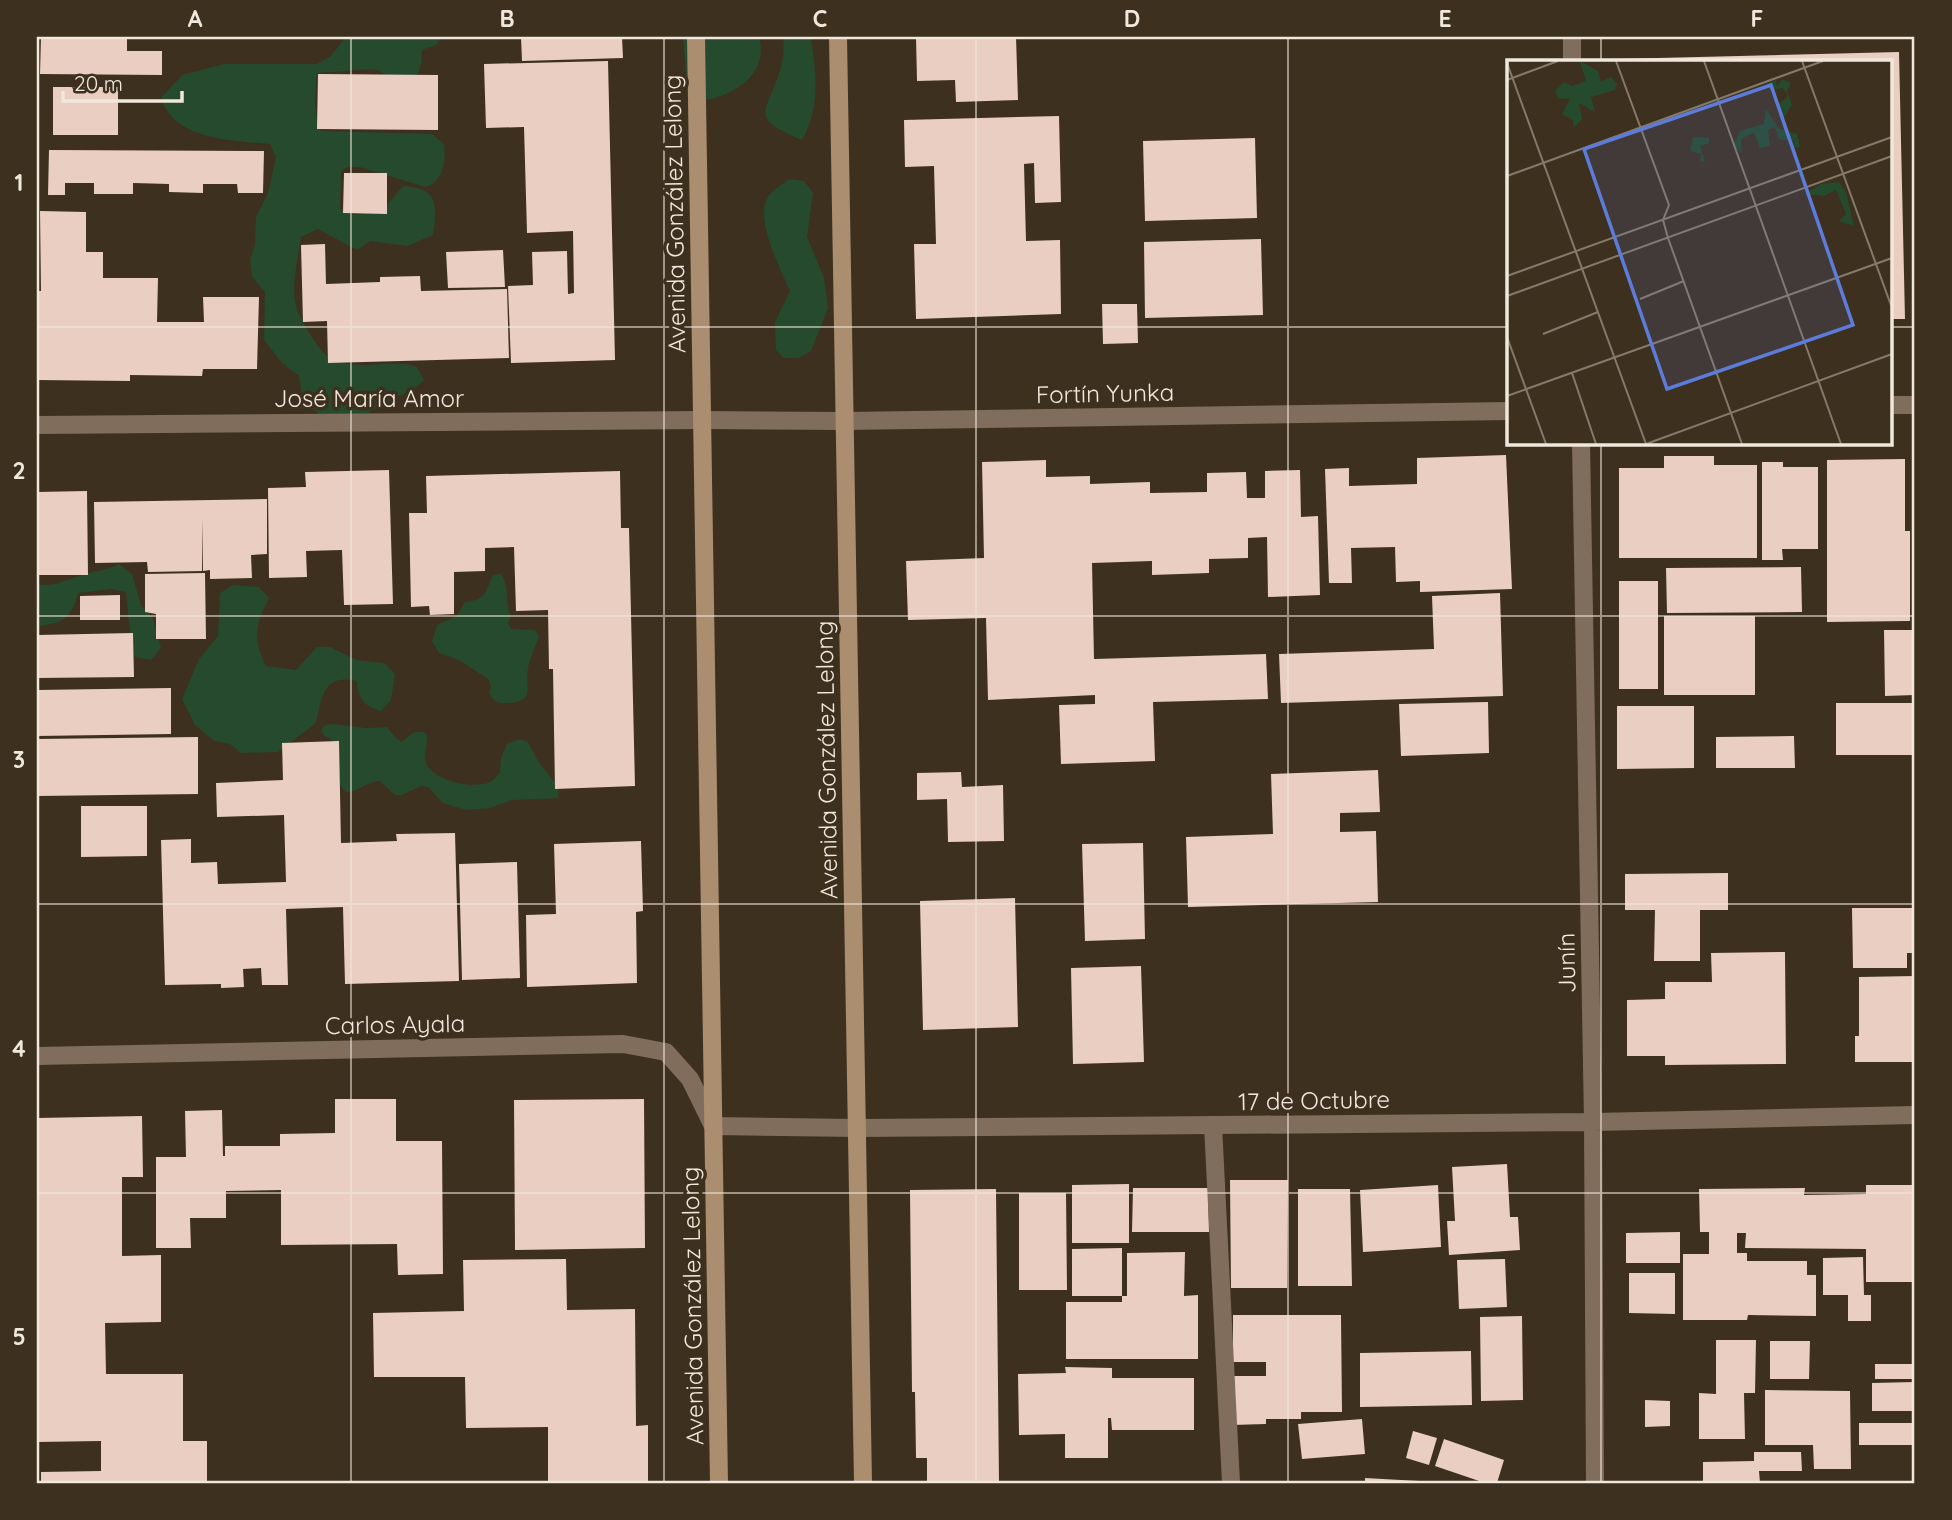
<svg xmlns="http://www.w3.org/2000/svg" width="1952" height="1520" font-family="Quicksand,sans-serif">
<rect width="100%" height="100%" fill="#3d301e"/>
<path fill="#264a2e" d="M346,37H442L436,45L422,50C421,70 420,86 394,78C386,75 381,71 373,69L317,73L315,105L318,128L322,131L432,134L444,144C446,161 444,182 425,187L360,167H348L341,171L340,209L352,215L383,209L403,186C439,188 437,205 433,235L407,246L370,241L357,250L318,229L301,237C298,258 292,281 295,302C296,314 321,355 332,360C339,363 351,364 359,365C379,366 397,360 417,367L424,380L414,389L372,410L349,427L333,425L303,401L299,376L282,363L264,340L265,292L252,277L250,260L255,244L256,217L268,193L276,157L270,144C232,140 175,141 161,98L182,75L224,64H317L330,57Z
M683,37H759C770,74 733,97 700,101L686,76Z
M784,37H811C816,74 821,106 802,140C747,117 767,114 780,70C784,60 783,47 784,37Z
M789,179L804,181L813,193L807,237L824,278L828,308L811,351L799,358H784L776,350L775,322L790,291C781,270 754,219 768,197C772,190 783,184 789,179Z
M119,564L132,574L141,605L153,618L161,648L151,660L135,657L131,642L126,592L111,589L78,593C72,618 62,624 37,626V584C55,588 69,578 86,574C99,570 107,570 119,564Z
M501,574C510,586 505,604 511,617L508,623L511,629L535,630L539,637C535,647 530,658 528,668C524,687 537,702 507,703C498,704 493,701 489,693L491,686L488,679L459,660L439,653L432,641L437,625L457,616L465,602C486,600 485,593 493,575Z
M233,585L259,587L269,598C256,623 252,639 266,666L296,670L317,647H330L356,660L384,663L395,674L391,700L381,711C364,706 358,699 357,681C323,673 322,697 316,723L278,752L241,753L230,744L214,741L195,725L182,699L199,659L218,636L220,593Z
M333,724L366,728L387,727L397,739L402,742C410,735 415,729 426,733C430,744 421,755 427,765C438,782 470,788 488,783C493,781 496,777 500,773L501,758L507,744L520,739L528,742L538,761L556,784L559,790L558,798L512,800L490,808L466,810L443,803L428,787L421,786L402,795H395L380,781C367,781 359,792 346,792C332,779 333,761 336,745L331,739L324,736L321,730L325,725Z"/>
<path fill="#e9cec1" d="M41,37L127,38V51H162V75L40,74Z
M521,37H622L623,58L522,61Z
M916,37H1016L1018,100L956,102L955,80L917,81Z
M1899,52L1905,319H1891V61H1616V59Z
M608,61L615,360L511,363L508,286L533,285L532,252L567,251L568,294L574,293L573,231L527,233L524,127L486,128L484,64Z
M318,74L438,75V130L317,129Z
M53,87H118V135H53Z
M1059,116L1061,202L1035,203L1034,163L1024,164L1026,241L1060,240L1061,314L916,319L914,244H936L934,166L905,167L904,120Z
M1255,138L1257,218L1145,221L1143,141Z
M49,150L264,151L263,193H238L237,184H203V193L169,192V184L133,183V194H94V183H65V195H48Z
M344,173H387V214L343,213Z
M40,211L86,212V252H103V278H158L157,322H204L203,297H259L257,369H203L202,376L130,375V381L37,380V291H41Z
M1261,239L1263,315L1145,318L1144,242Z
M325,244L326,284L380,282V277L420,276L421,291L507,289L509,358L328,363L327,321L303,322L301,245Z
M503,250L505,287L448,288L446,252Z
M1102,304H1137L1138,343L1103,344Z
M1506,455L1512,589L1420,592V581L1396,582L1395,547L1351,548L1352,583H1329L1325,469L1349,468V486L1417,484V458Z
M1664,456H1714V465H1757V558H1619V468H1664Z
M1905,459V531H1910V621L1827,622V460Z
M1046,460V477L1090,476V484L1150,482V493L1207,492V473L1246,472L1247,498H1265V471L1300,470L1301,517L1318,516L1320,595L1268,597L1267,537L1248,538V558L1209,559V573L1152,575V561L1092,563L1094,659L1266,654L1268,699L1153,702L1155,761L1061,764L1059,705L1095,704V695L988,700L986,618L908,620L906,561L984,558L982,462Z
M1762,462H1783V467H1818V549H1782L1783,560H1762Z
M389,470L393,604L344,605L342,550L306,551L307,577L269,578L268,488L306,487L305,472Z
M620,471L621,528H629L635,786L555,789L553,669H549L548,610L516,611L514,547L485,548V571L454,572V614L430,615L429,606L411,607L409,513H427L426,476Z
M87,491L88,575H37V492Z
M267,499V554L251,555L252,578L210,579V570L203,571L202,519V571L148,572L147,562L95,563L94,502Z
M1801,567L1802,612L1667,613L1666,568Z
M205,573L206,639H156V614L145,612V574Z
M1619,581H1658V689H1619Z
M1500,593L1503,696L1281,703L1279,654L1434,649L1432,596Z
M120,595V620H80V596Z
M1664,616H1755V695H1664Z
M1884,630H1915V695L1885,696Z
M133,633L134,677L37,678V635Z
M171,688V734L37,736V690Z
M1488,702L1489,753L1401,756L1399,704Z
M1836,703H1915V755H1836Z
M1617,706H1694V768L1617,769Z
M1794,736L1795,768H1716V737Z
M198,737V794L37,796V739Z
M339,741L341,843L397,841L396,834L455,833L459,981L345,984L343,907L286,909L288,985H262L261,968L243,969L244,987L221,988V984L165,985L161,840L191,839V863L217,862L218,884L286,882L284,815L217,817L216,783L283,780L282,743Z
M1378,770L1380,812L1340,813V832L1376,831L1378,902L1188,907L1186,837L1273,834L1271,774Z
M961,772L962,787L1003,785L1004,841L948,842L947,799L917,800V773Z
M81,806H147V856L81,857Z
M641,841L643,911L636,912L637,983L527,987L526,915L556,914L554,844Z
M1143,843L1145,939L1085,941L1082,844Z
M517,862L520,978L462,980L459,864Z
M1728,873V910H1700V961H1654L1655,910H1625V874Z
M1015,898L1018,1027L923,1030L920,901Z
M1852,908H1915V953H1907V968H1853Z
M1785,952L1786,1064L1665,1065V1056H1627V1000L1665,999V982H1712L1711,953Z
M1141,966L1144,1062L1073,1064L1071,968Z
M1915,976V1062H1855V1036H1859V977Z
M335,1099H396V1141H442L443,1274L398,1275L397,1244L281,1245V1190L226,1191V1218H190L191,1248H156V1157H186L185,1111L222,1110L223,1156H225V1146H280V1134L335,1133Z
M644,1099L645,1248L515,1250L514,1100Z
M142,1116L143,1177H122V1256L161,1255V1322L105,1323L106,1374H183V1441H207V1483H41V1472L101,1471V1441L37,1442V1118Z
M1507,1164L1510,1217H1518L1520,1250L1449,1255L1447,1221H1455L1452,1167Z
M1230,1180H1288L1287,1288H1231Z
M1129,1184V1243H1072V1185Z
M1438,1185L1441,1247L1363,1252L1360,1190Z
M1866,1185H1915V1282H1866V1249L1745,1248L1746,1233H1737V1253H1747V1261H1807V1275H1816V1316L1748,1315L1747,1320H1683V1254H1709V1232H1700L1699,1189L1805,1188L1804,1195L1866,1194Z
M1133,1188H1208L1209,1232H1132Z
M996,1189L999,1483H927V1458H916L915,1392H912L910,1190Z
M1298,1189H1350L1352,1286H1298Z
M1019,1193H1066L1067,1290H1019Z
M1680,1232V1263H1626V1233Z
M1122,1248V1296H1072V1249Z
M1185,1252L1184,1296L1198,1295V1359H1066V1302H1122V1296H1127V1253Z
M1863,1257L1864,1295H1871V1321H1848V1295H1823V1258Z
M566,1259L567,1310L635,1309L636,1426L648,1425V1483H548V1427L466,1428L465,1377H374L373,1313L464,1311L463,1260Z
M1505,1259L1507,1307L1459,1309L1457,1260Z
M1629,1273H1675V1314L1629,1313Z
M1233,1315H1341L1342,1412H1301V1419H1266V1424L1232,1425V1376H1266V1362H1233Z
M1522,1316L1523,1400L1481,1401L1480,1317Z
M1716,1340H1756L1755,1393H1744L1745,1439H1699V1393L1716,1394Z
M1770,1341H1810L1809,1379H1770Z
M1471,1351L1472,1405L1360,1407V1353Z
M1875,1364H1915V1379H1875Z
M1065,1367L1112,1368V1378H1194V1430H1112L1111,1418H1108V1458H1065V1434L1019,1435L1018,1374L1066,1373Z
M1915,1382V1411H1872V1383Z
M1765,1390L1850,1391L1851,1469H1814L1813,1445H1765Z
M1645,1400L1670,1401V1426L1645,1427Z
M1362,1419L1365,1454L1302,1459L1298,1424Z
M1859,1423H1915V1445H1859Z
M1413,1431L1437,1438L1429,1465L1406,1458Z
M1444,1439L1504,1460L1497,1483H1485L1435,1466Z
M1754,1452H1801L1802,1471H1759L1760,1483H1703V1462L1754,1461Z
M1365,1478L1419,1481V1483H1365Z"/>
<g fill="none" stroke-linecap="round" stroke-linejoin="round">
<path stroke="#806d5b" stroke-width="18" d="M1213,1125L1231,1483"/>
<path stroke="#806d5b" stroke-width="18" d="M1572,37V61
M1891,405H1915
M37,425L702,420L845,421L1509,411
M1581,443L1593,1122L1595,1483
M37,1056L623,1044L666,1052L690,1079L713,1126L857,1128L1593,1122L1915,1115"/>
<path stroke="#ab8d70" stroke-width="18" d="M696,37L719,1483
M838,37L863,1483"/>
</g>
<path fill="none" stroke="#f1e8dd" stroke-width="2" stroke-opacity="0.55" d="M351,37V1483M664,37V1483M976,37V1483M1288,37V1483M1601,37V61M37,327H1509M1891,327H1915M1601,443V1483M37,616H1915M37,904H1915M37,1193H1915"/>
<g text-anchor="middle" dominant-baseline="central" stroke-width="7" stroke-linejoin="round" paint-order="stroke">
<g font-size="24" fill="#f1e8dd" stroke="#3d301e">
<text transform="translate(674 214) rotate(-91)">Avenida González Lelong</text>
<text transform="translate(1105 393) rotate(-1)">Fortín Yunka</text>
<text x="369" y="398">José María Amor</text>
<text transform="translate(826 760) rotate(-91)">Avenida González Lelong</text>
<text transform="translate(1566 963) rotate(-91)">Junín</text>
<text transform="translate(395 1024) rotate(-1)">Carlos Ayala</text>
<text transform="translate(1314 1100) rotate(-1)">17 de Octubre</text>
<text transform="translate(692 1306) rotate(-91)">Avenida González Lelong</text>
</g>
</g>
<g transform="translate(1507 60)">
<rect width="385" height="385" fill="#3d301e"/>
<path d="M73,1L91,11L94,22L104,17L110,24L108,30L84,37L88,52L72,43L75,59L67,68L66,60L55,54L63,39L51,38L48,31L57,22L65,26L79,21ZM275,19L284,23L280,31L285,45L275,60L271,45L281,36L276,28L263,30L259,24L269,20L270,27ZM259,49L271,68L290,74L293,87L283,88L287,82L272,79L268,67L261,70L263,86L253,88L247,72L234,79L235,93L226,86L233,71L257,64ZM186,77L202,78V83L193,86L198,102H193L194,94L183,91ZM332,122L339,132L347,166L332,161L339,154L329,130L317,136L298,134L314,124Z" fill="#264a2e"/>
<path fill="none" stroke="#857a6a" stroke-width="2" d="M109,1L162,145L156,160L161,178L235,384M197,1L334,384M295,1L385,248M0,3L139,384M0,20L51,1M0,116L316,1M0,216L385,77M0,236L385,96M133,239L177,221M36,274L91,252M0,277L39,384M65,313L89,384M0,336L385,198M139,384L385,294"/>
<path fill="#5d7cda" fill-opacity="0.15" stroke="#5d7cda" stroke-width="3.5" d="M264,25L346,265L160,329L77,89Z"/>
<rect width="385" height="385" fill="none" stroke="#f1e8dd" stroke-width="3.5"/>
</g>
<rect width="1952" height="1520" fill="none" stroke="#3d301e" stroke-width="77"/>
<path d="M63 91v10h119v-10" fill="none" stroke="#f1e8dd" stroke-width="3.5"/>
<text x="74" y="91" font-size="21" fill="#f1e8dd" stroke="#3d301e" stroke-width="5" paint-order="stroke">20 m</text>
<rect x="38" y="38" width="1875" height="1444" fill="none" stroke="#f1e8dd" stroke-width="2.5"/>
<g font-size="23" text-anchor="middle" font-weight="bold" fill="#f1e8dd">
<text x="195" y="27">A</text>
<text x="507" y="27">B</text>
<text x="820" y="27">C</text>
<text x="1132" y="27">D</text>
<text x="1445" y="27">E</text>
<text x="1757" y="27">F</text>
<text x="19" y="191">1</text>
<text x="19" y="479">2</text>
<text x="19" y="768">3</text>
<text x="19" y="1057">4</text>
<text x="19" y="1345">5</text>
</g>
</svg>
